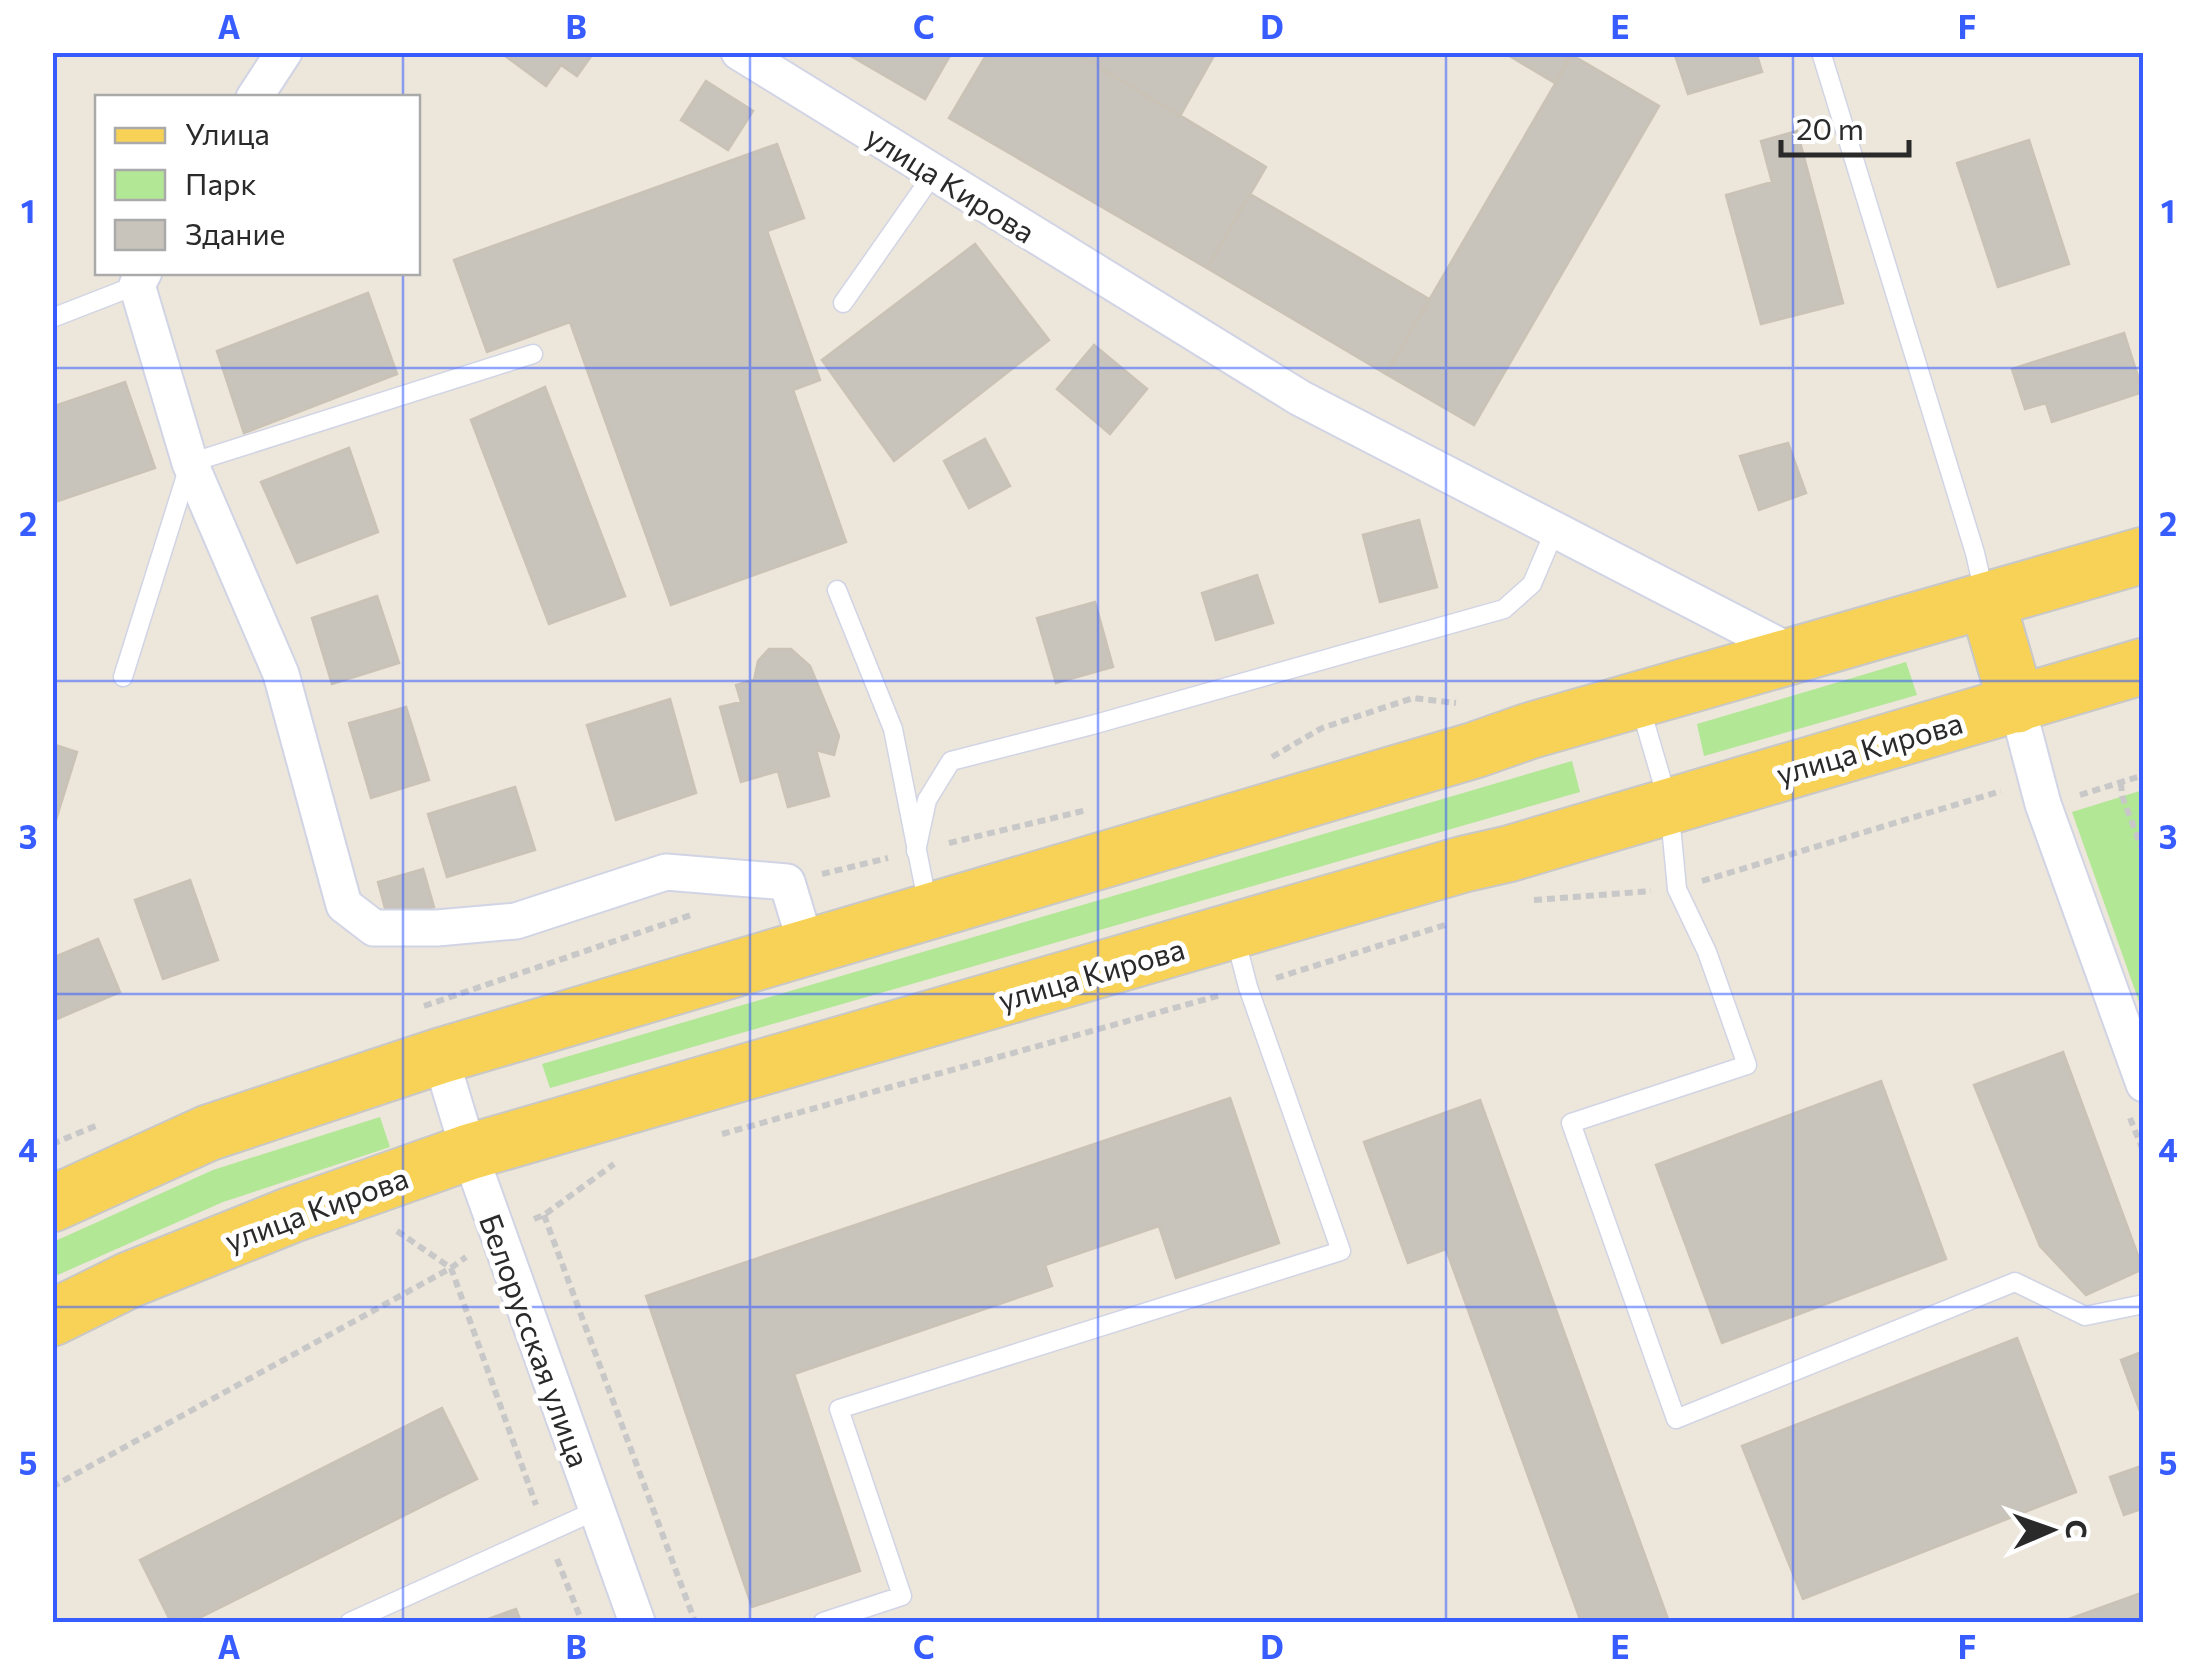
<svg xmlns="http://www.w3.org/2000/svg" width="2196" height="1675" font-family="Commissioner,sans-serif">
<rect width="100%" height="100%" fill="#ede6db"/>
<path fill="#b1e795" d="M1906,662L1917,695L1704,756L1697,724Z
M1572,761L1580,792L550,1088L542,1064Z
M2143,790H2144L2143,1013L2072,812Z
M380,1117L390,1147L223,1202L53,1277V1242L213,1170Z"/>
<path fill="#c8c3bb" stroke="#c9c2b5" stroke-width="2.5" d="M500,52H594L577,76L561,65L546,86Z
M844,52H952L925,99Z
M988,52H1074L1266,167L1207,268L949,118Z
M1074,52H1216L1180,116Z
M1503,52H1573L1555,83Z
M1674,52H1756L1762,72L1688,94Z
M1572,55L1659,106L1474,425L1386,374Z
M706,81L753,111L728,150L681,120Z
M1797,131L1843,303L1761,324L1726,195L1772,182L1761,141Z
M2029,140L2069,264L1998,287L1957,163Z
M777,144L804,218L767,231L820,380L793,390L846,542L671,605L570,322L487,352L454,260Z
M1250,194L1429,299L1386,374L1207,268Z
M975,244L1049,340L894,461L822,360Z
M368,293L397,374L244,433L217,351Z
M2124,333L2143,392L2052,422L2046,403L2025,409L2012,369Z
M1094,345L1147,389L1110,434L1057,389Z
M125,382L155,468L52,503V407Z
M545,387L625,596L549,624L471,420Z
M985,439L1010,486L969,508L944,461Z
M1788,443L1806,493L1759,510L1740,456Z
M349,448L378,532L297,563L261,482Z
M1419,520L1437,587L1380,602L1363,535Z
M1257,575L1273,623L1216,640L1202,593Z
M377,596L399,663L332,684L312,618Z
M1095,602L1113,667L1056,683L1037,618Z
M769,649H791L810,666L839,736L834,755L816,750L829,796L788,807L778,771L741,782L720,707L741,702L736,685L754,680L758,661Z
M670,699L696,793L616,820L587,725Z
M406,707L429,780L371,798L349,723Z
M52,744L77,752L55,823L52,822Z
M515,787L535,850L447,877L428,814Z
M423,869L434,907L388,919L378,882Z
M190,880L218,960L163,979L135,900Z
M98,939L120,992L52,1021V958Z
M2063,1052L2143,1269L2086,1295L2040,1246L1974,1085Z
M1881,1081L1946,1259L1722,1343L1656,1165Z
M1230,1098L1279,1243L1176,1278L1159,1226L1045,1265L1052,1286L794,1374L860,1571L752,1607L646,1296Z
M1480,1100L1669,1622H1581L1446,1249L1408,1263L1364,1142Z
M2017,1338L2076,1492L1803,1599L1742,1446Z
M2144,1351V1422L2121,1360Z
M442,1408L477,1479L191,1622H171L140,1560Z
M2144,1465V1508L2124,1515L2110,1477Z
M2144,1592V1622H2061Z
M516,1609L521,1622H480Z"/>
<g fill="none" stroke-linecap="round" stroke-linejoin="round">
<defs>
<path id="lane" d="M1821,52L1975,553L1984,593
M843,303L934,173
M52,318L137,285
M837,590L893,729L928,906
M123,677L190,463L533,354
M1640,706L1669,805L1677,889L1707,952L1747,1065L1571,1123L1676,1419L2015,1282L2085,1316L2144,1304
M916,851L927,800L951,761L1092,725L1504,609L1532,584L1555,530
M350,1622L597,1510
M823,1622L902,1596L839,1409L1341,1251L1248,987L1235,937"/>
<path id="street" d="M739,52L1300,398L1797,655
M254,98L284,52
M144,272L137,285L190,463L281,674L344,905L374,928H437L516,921L666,872L787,882L807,948
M2017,705L2043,804L2144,1084
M440,1056L469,1152L637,1622"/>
<path id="primary" d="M1987,601L2017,705
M52,1204L208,1133L440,1056L1475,750L1529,731L2144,555
M52,1318L129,1280L291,1215L469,1152L1464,864L1508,854L2144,666"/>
</defs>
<use href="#lane" stroke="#d1d4e4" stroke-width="21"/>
<use href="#street" stroke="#d1d4e4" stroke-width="39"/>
<use href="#primary" stroke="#c8c8c8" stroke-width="59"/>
<path stroke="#c8c8c8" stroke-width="6" stroke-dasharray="8 5" stroke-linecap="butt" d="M1272,757L1322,728L1413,698L1456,703
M2121,783L2122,796L2144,854
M2080,795L2144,775
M949,843L1087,810
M822,874L888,858
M1702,881L2001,791
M1534,900L1651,891
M1276,978L1445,925
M424,1006L691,915
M2130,1118L2144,1153
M722,1134L1221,995
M52,1144L98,1125
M544,1215L695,1622
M534,1219L544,1215L614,1164
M397,1231L451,1268L536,1505
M52,1487L451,1268L466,1257
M557,1559L582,1622"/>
<use href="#lane" stroke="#fff" stroke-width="18"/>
<use href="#street" stroke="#fff" stroke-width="35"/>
<use href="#primary" stroke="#f8d256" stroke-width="55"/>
</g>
<path fill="none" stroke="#375cff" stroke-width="2.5" stroke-opacity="0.55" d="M403,52V98M750,52V1622M1098,52V1622M1446,52V1622M1793,52V1622M403,272V1622M52,368H2144M52,681H2144M52,994H2144M52,1307H2144"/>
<g text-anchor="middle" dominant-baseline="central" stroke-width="10" stroke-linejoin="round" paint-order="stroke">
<g font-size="30" fill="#2a2a2a" stroke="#fff">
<text transform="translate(951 183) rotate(32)">улица Кирова</text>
<text transform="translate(1869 747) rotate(-16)">улица Кирова</text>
<text transform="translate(1091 973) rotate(-16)">улица Кирова</text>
<text transform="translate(316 1208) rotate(-20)">улица Кирова</text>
<text transform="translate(536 1340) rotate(70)">Белорусская улица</text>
</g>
</g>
<rect width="2196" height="1675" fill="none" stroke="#ffffff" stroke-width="110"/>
<rect x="95" y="95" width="325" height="180" fill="#ffffff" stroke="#aaaaaa" stroke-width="2.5"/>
<rect x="115" y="128" width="50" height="15" fill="#f8d256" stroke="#aaaaaa" stroke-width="2.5"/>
<text x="185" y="145" font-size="30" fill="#2a2a2a">Улица</text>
<rect x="115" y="170" width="50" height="30" fill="#b1e795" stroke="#aaaaaa" stroke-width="2.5"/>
<text x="185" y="195" font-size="30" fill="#2a2a2a">Парк</text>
<rect x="115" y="220" width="50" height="30" fill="#c8c3bb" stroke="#aaaaaa" stroke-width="2.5"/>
<text x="185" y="245" font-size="30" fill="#2a2a2a">Здание</text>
<g transform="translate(2051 1530) rotate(88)" stroke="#ffffff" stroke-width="8" paint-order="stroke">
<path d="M0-8L18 38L0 25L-18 38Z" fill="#2a2a2a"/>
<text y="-15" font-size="28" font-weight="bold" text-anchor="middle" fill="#2a2a2a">С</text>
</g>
<path d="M1781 140v15h128v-15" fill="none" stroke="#2a2a2a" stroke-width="5"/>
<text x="1796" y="140" font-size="30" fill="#2a2a2a" stroke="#ffffff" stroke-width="8" paint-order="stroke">20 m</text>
<rect x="55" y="55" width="2086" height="1565" fill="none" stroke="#375cff" stroke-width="4"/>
<g font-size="32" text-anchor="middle" font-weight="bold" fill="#375cff">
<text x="229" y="39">A</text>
<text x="576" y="39">B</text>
<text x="924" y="39">C</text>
<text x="1272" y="39">D</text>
<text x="1620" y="39">E</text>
<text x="1967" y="39">F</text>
<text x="28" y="223">1</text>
<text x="2168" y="223">1</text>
<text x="28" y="536">2</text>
<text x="2168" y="536">2</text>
<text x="28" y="849">3</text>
<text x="2168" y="849">3</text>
<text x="28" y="1162">4</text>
<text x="2168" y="1162">4</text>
<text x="28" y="1475">5</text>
<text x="2168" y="1475">5</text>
<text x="229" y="1659">A</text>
<text x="576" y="1659">B</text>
<text x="924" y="1659">C</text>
<text x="1272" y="1659">D</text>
<text x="1620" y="1659">E</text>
<text x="1967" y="1659">F</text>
</g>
</svg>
